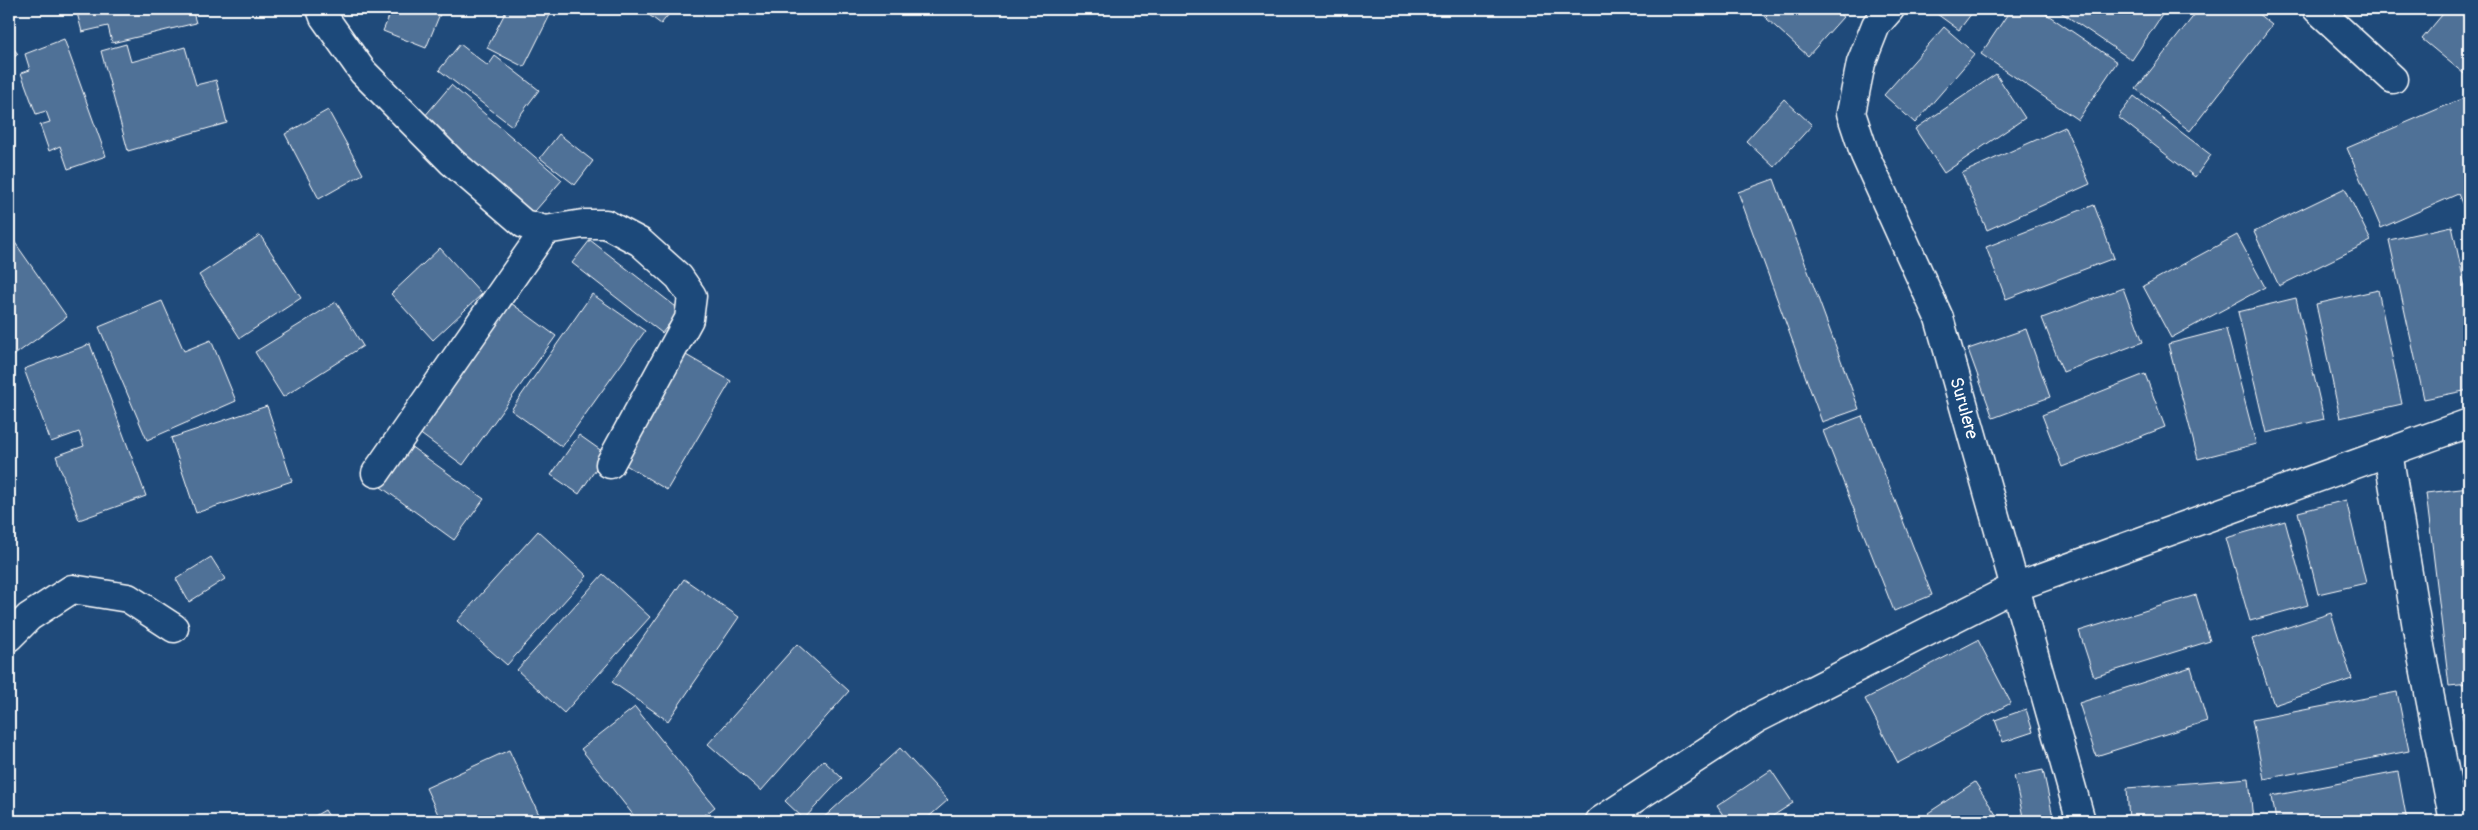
<svg xmlns="http://www.w3.org/2000/svg" width="2478" height="830" font-family="Pangolin,sans-serif">
<rect width="100%" height="100%" fill="#1f4a7a"/>
<filter id="ink" filterUnits="userSpaceOnUse"><feTurbulence type="fractalNoise" baseFrequency=".02" numOctaves="2"/><feDisplacementMap in="SourceGraphic" scale="10" xChannelSelector="R" yChannelSelector="G"/><feConvolveMatrix kernelMatrix="1 2 1 2 8 2 1 2 1" color-interpolation-filters="sRGB"/></filter>
<g filter="url(#ink)">
<path fill="#507197" stroke="#fff" d="M76,9H192L196,23L112,43L108,26L82,32Z
M392,9H442L426,48L383,31Z
M507,9H553L524,67L487,48Z
M641,9H673L661,24Z
M1756,9H1833L1843,17L1808,56Z
M1940,9H1975L1959,30L1937,14Z
M2011,9H2039L2117,62L2078,120L1981,54Z
M2056,9H2166L2132,60Z
M2199,9H2252L2272,25L2190,131L2136,89Z
M2447,9H2469V78L2422,39Z
M1944,27L1975,54L1915,123L1884,95Z
M64,39L106,156L68,169L60,146L49,151L40,125L50,122L46,111L36,114L21,73L30,70L25,54Z
M9,43L18,54L9,61Z
M126,44L131,62L185,47L196,85L216,80L227,123L128,151L101,51Z
M460,44L488,66L495,56L539,90L512,126L439,70Z
M1996,74L2025,118L1944,173L1915,129Z
M451,85L562,180L529,218L419,123Z
M2134,96L2211,155L2195,177L2118,117Z
M2466,97L2469,105V214L2467,215L2458,194L2381,228L2347,148Z
M1784,99L1812,125L1774,167L1746,141Z
M328,110L363,174L319,199L285,134Z
M2065,127L2090,184L1987,230L1962,173Z
M559,134L593,161L575,185L540,158Z
M1774,179L1859,409L1822,422L1738,192Z
M2345,188L2371,241L2279,286L2254,232Z
M2094,205L2114,258L2006,299L1986,247Z
M2452,226L2469,305V390L2424,399L2389,240Z
M9,234L67,317L9,359Z
M260,235L301,298L240,338L199,275Z
M2237,235L2265,287L2171,338L2143,286Z
M590,240L680,310L662,333L572,263Z
M440,248L482,294L433,340L391,294Z
M2123,288L2143,342L2063,372L2042,318Z
M2378,290L2402,404L2340,418L2316,304Z
M592,294L645,331L562,447L511,410Z
M504,298L556,336L463,465L411,427Z
M2296,298L2324,419L2266,433L2238,312Z
M162,301L184,351L211,340L236,401L147,440L99,327Z
M336,302L363,346L283,397L255,352Z
M2026,329L2050,397L1993,418L1968,349Z
M2226,329L2256,444L2198,459L2168,344Z
M90,344L146,496L79,520L56,456L84,446L79,432L51,442L24,369Z
M679,351L731,381L667,490L616,459Z
M2145,374L2165,427L2062,467L2042,415Z
M267,406L292,481L196,513L171,438Z
M1862,416L1932,595L1894,611L1823,431Z
M579,435L606,454L579,494L551,475Z
M410,446L484,499L454,540L381,487Z
M2469,488V684L2449,686L2426,493Z
M2346,500L2366,583L2318,594L2298,512Z
M2285,521L2308,605L2250,621L2226,538Z
M538,531L587,576L507,665L457,621Z
M211,557L225,579L189,602L176,579Z
M603,574L650,617L564,713L517,670Z
M684,579L739,617L668,721L612,682Z
M2196,595L2210,641L2094,677L2079,631Z
M2331,613L2352,679L2274,705L2252,639Z
M1978,640L2011,703L1898,763L1865,699Z
M797,644L849,691L761,791L708,744Z
M2191,667L2207,721L2096,756L2079,703Z
M2397,692L2409,751L2264,779L2252,720Z
M635,707L715,807L697,821H638L581,749Z
M2026,709L2033,732L2003,742L1995,720Z
M2469,712V744L2462,714Z
M900,748L948,800L924,821H820Z
M509,750L542,821H441L426,788Z
M823,760L842,778L804,819L785,801Z
M1771,770L1793,803L1765,821H1727L1717,806Z
M2043,770L2054,821H2024L2014,776Z
M2398,772L2407,821H2276L2272,796Z
M2249,778L2253,821H2129L2127,788Z
M1975,782L2000,821H1934L1928,813Z
M325,810L332,821H306Z
M1903,815L1908,821H1894Z"/>
<g fill="none" stroke-linecap="round" stroke-linejoin="round">
<defs>
<g id="street">
<path d="M321,9L324,17L363,72L452,162L524,224L545,230L583,224H606L640,242L679,277L692,296L689,319L610,464"/>
<path id="s1" d="M1890,9L1876,25L1861,63L1851,113L1865,155L1939,318L2081,821"/>
<path d="M2317,9L2393,79"/>
<path d="M2388,452L2420,646L2454,821"/>
<path d="M376,473L545,230"/>
<path d="M9,637L29,617L72,589L128,598L174,628"/>
<path d="M1600,821L1756,719L2015,587L2469,423"/>
</g>
</defs>
<use href="#street" stroke="#fff" stroke-width="31"/>
<use href="#street" stroke="#1f4a7a" stroke-width="28"/>
</g>
</g>
<g text-anchor="middle" dominant-baseline="central" stroke-width="5" stroke-linejoin="round" paint-order="stroke">
<g font-size="18" fill="#fff" stroke="#1f4a7a">
<text stroke="none"><textPath href="#s1" startOffset="430">Surulere</textPath></text>
</g>
</g>
<rect width="2478" height="830" fill="none" stroke="#1f4a7a" stroke-width="30"/>
<rect x="15" y="15" width="2448" height="800" fill="none" stroke="#fff" stroke-width="2" filter="url(#ink)"/>
</svg>
